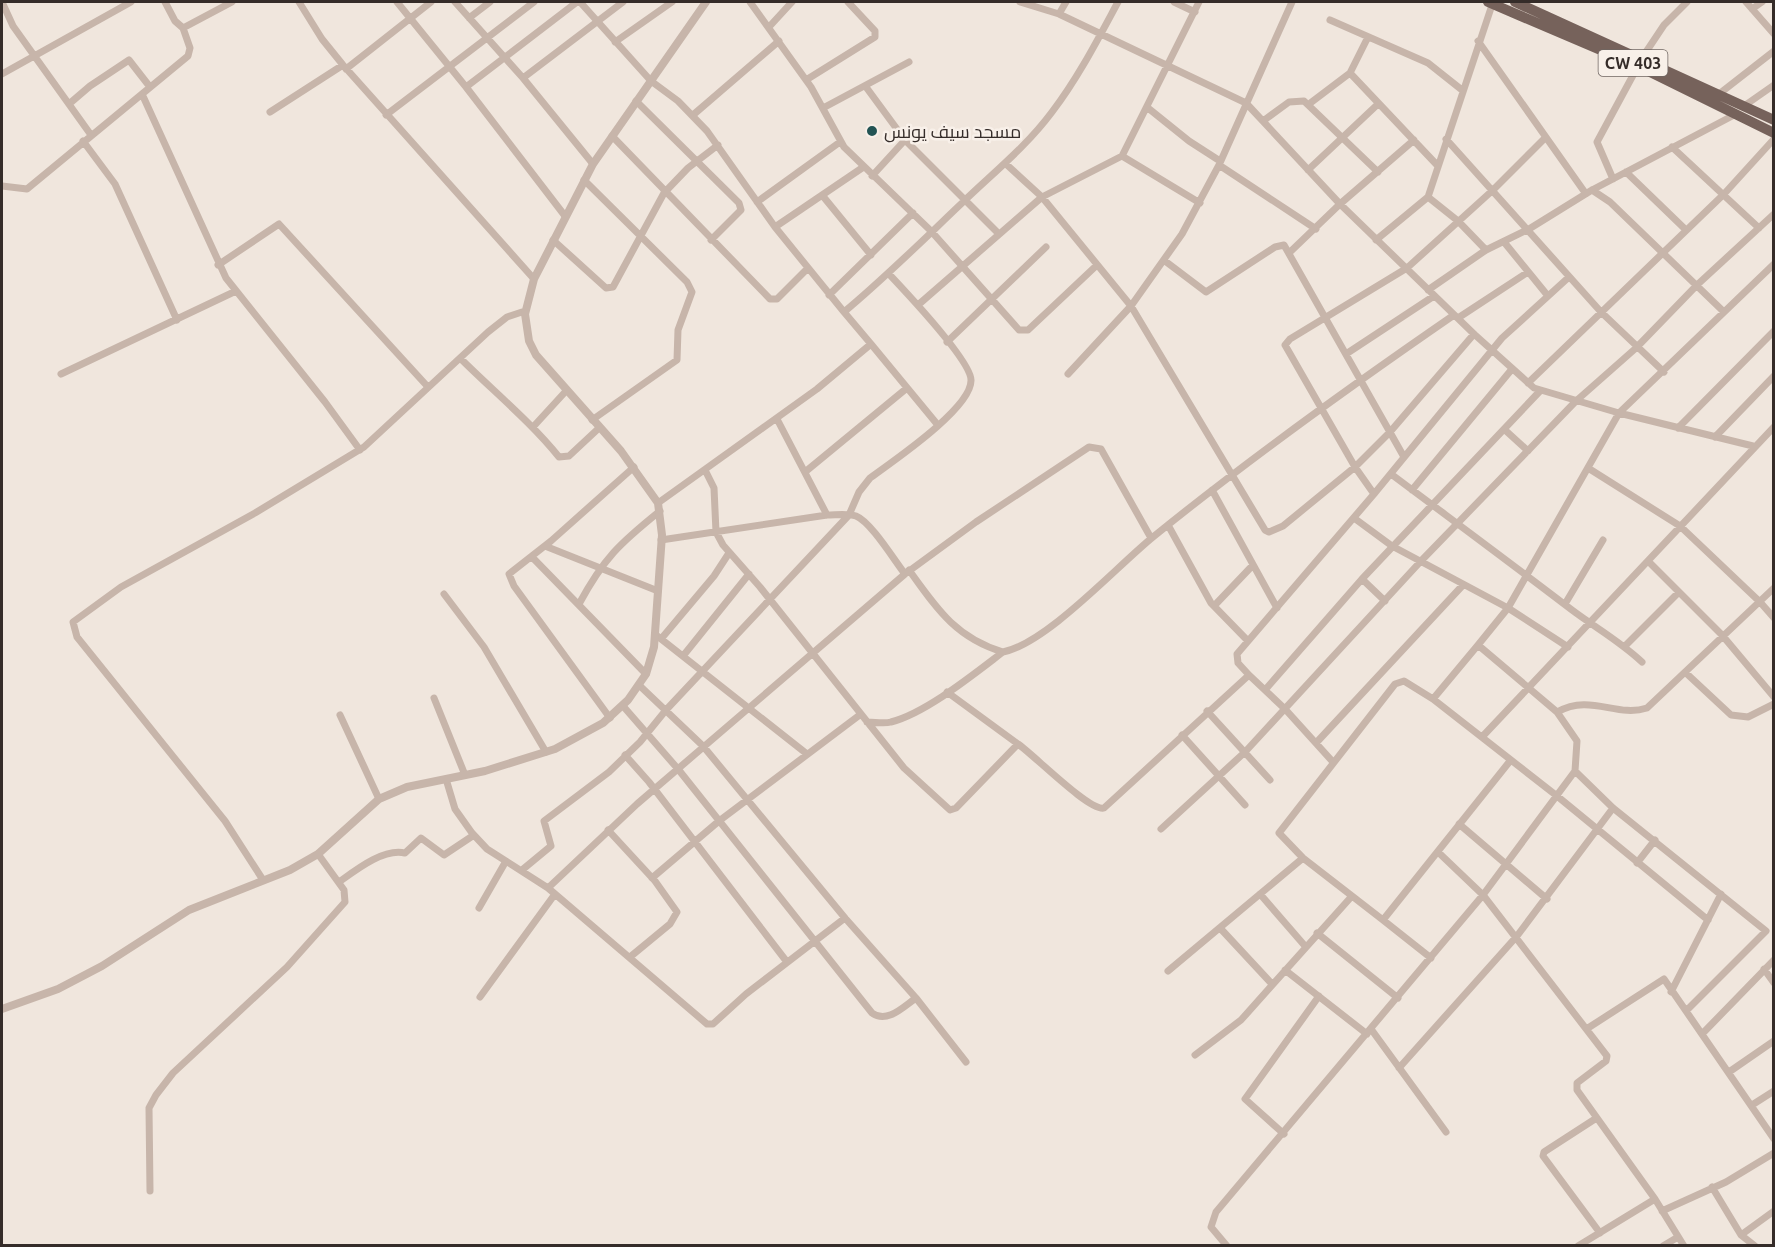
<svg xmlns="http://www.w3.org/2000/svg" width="1775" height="1247" font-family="Ubuntu,Cairo,sans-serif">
<rect width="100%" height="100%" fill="#f0e6dd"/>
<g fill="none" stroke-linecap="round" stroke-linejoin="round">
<path stroke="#c7b5aa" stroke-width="7" d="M2,2L13,26L91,135
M165,2L175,21L183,28L232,2
M299,2L322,39L343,65L534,279
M397,2L466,87L565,216
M455,2L523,78L593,164
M580,2L651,81L678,101L707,131L775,227L844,312
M750,2L811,87L844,147L931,231L1019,330H1028L1097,265
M1020,2L1059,14L1246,103L1340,204L1474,334L1534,388L1619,413L1753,446
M1174,2L1195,12
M1746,2L1774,34
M1752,9L1762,2
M1059,14L1066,2
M469,18L490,2
M1330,20L1428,63L1462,90
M769,27L792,2
M183,28L190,48L188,56L142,94L226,278L325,402L360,450
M1478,41L1586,194
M615,42L672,2
M1642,58L1664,25L1687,2
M346,69L431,2
M1350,73L1368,37
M2,74L131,2
M523,78L623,2
M806,80L875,37V31L848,2
M466,87L577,2
M866,87L905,140L998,233
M1719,94L1774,51
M636,101L739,203L741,210L711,240
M69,104L90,86L129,60L150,87
M1309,104L1350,73L1437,165
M1744,106L1774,85
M823,108L909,62
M1148,108L1189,141L1220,161
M270,112L343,65
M386,115L534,2
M693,115L779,41
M1263,121L1289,102L1304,101L1378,172
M612,136L770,299H777L808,268
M1446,139L1601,312L1664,372
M83,141L115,184L177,320
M1672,147L1759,228
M1122,156L1200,203
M1006,164L1042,197L1122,156L1199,2
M1219,165L1316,229
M1308,170L1378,104
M1626,172L1685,229
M872,176L905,140
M1613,179L1597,142L1638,66
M584,180L687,282L692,292L678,330L677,360L592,420
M2,186L27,189L142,94
M1592,190L1610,202L1724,312
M822,195L871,255
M1428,197L1458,221L1486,250L1529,229L1592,190L1736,114
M757,202L840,142
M775,227L862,168
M553,240L606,288L613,287L664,193L688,168L718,145
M1376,240L1428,197L1493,2
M1504,242L1548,296
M1289,253L1340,204L1414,140
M1165,261L1206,292L1275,247L1284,245L1404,457
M218,265L279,224L428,387
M1428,290L1486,250
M829,295L913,213
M918,305L1042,197L1131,306L1265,530L1269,532L1283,526L1355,467L1390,432L1474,334
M1458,318L1528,272
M947,342L1046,247
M871,344L937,424
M1346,354L1434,296
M460,358C492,390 531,422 559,457L569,456L599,428
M61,374L236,291
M1068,374L1131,306L1182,234L1219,165L1292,2
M1528,383L1724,194L1774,139
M777,419L827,515
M533,427L566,391
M1678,428L1774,331
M1505,430L1528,451
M1715,437L1774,376
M1588,468L1680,526L1760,602L1774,618
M705,470L714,488L716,532L723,545L760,587L904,768L950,810L956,808L1018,744C1034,755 1090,812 1104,808L1249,675L1285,709L1333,762
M805,472L907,388
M1391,474C1451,519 1512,564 1572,610C1596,628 1621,642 1642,662
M1212,490L1277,608
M1412,490L1512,369
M1374,494L1355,467L1285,345L1290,339L1407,268L1493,190L1545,138
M658,503L817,389L871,344L844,312C886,277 923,240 962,203C993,173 1026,147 1052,112C1078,78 1098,39 1118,2
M1354,518L1392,546L1508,608L1568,647
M1168,525L1211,603L1248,641
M661,540L827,515C836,515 847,513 856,516C871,522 894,560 905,574
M545,546L658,591
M532,557L646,674
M1648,561L1722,635L1774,697
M909,570C937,609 956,638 1003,652C1047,643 1116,567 1153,537C1250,458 1351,386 1454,315
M1362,579L1385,601
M444,594L484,647L546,752
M579,604C604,558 619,544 660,511
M1565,604L1603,540
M1214,606L1253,565
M656,635L807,754
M661,639L714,576L729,553
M1478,645L1508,608L1619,413L1774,264
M1625,646L1678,593
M683,656L749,574
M1686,673L1731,715L1748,717L1774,704
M1249,675L1238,663L1237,654L1374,494L1502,338L1569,277
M640,686L703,746L845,918L916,998L966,1062
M1265,690L1362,579L1540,391
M947,692L1018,744
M434,698L465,775
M1433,699L1478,645L1557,712L1577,741L1575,771L1613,808L1766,931L1686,1011
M623,706L678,769L872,1013C887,1024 903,1007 916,998
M1207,711L1270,780
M1557,712C1591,693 1616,718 1647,708L1774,588
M340,715L379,799
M610,718L514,586L509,574L551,541L634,467
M867,722C875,722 884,724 891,722C926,713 974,674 1003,652
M1182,735L1245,805
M1482,737L1774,427
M1316,743L1463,585
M625,755L649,782L787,962
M1510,761L1383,920L1303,858L1279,833L1395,684L1404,681L1433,699L1557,796L1708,920
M446,779L455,809L472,833L487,849L548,888L707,1024H713L746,994L845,918
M1459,824L1547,899
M1161,829L1245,752L1421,561L1576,401L1636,348L1697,285L1774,214
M608,830L655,881L677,912L670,924L630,957
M1438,852L1483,895L1607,1056L1606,1061L1577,1083V1090L1655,1199
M1637,863L1655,840
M522,870L551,846L544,821L609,772L640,742L666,710L849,515L859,492L870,478C893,461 972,408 971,380C971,361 905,291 889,274
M652,878L719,821L861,714
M263,880L225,821L77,637L73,622L121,587L255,513L364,447L488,332L507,317L522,312L525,314
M339,882C357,869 384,848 405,853L421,838L444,855L474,835
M548,888L637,804L905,574L976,522L1089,447L1101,449L1151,538
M1260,894L1305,946
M479,908L506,861
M1383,920L1431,958
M1220,928L1272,984
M1317,933L1398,998
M1764,969L1774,983
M1285,970L1367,1034
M1168,971L1303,858
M1671,992L1721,894
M480,997L555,894
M1588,1028L1664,979L1774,1139
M1371,1029L1446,1132
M1703,1033L1774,960
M1195,1055L1241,1020L1352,896
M1399,1068L1517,936L1613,808
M1729,1072L1774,1041
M1752,1105L1774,1091
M1595,1119L1544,1152L1543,1156L1600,1233
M1284,1134L1245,1099L1319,996
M1712,1187L1741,1235L1755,1246
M150,1191L149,1108L156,1095L173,1073L287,967L345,902L344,890L318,854
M1662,1211L1726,1182L1774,1153
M1741,1235L1774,1211
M1227,1246L1211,1227L1216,1212L1483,895L1575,771
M1578,1246L1655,1199L1684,1246
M1663,1246L1678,1237"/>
<path stroke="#c7b5aa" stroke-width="8" d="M2,1009L58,989L102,966L189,910L290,870L318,854L379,799L407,787L485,771L555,749L603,723L628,700L646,674L654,647L662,535L658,503L621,451L536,355L529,341L525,314L534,279L593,164L706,2"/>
<path stroke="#76625b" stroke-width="10" d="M1488,2L1638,66L1774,133
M1515,2L1774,120"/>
</g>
<circle fill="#225353" stroke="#f8f0e9" stroke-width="2" cx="872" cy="131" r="6"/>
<g text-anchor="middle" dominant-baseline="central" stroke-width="5" stroke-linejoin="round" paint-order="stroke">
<rect fill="#f8f0e9" stroke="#706763" stroke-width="1.5" x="1598.5" y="50" width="69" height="26" rx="4.5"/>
<g font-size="16" font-weight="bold" fill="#352c29">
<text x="1633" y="63">CW 403</text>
</g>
<g font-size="18" fill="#352c29" stroke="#f8f0e9" text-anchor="start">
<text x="884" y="131">مسجد سيف يونس</text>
</g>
</g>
<rect width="1775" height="1247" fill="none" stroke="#352c29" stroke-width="6"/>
</svg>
